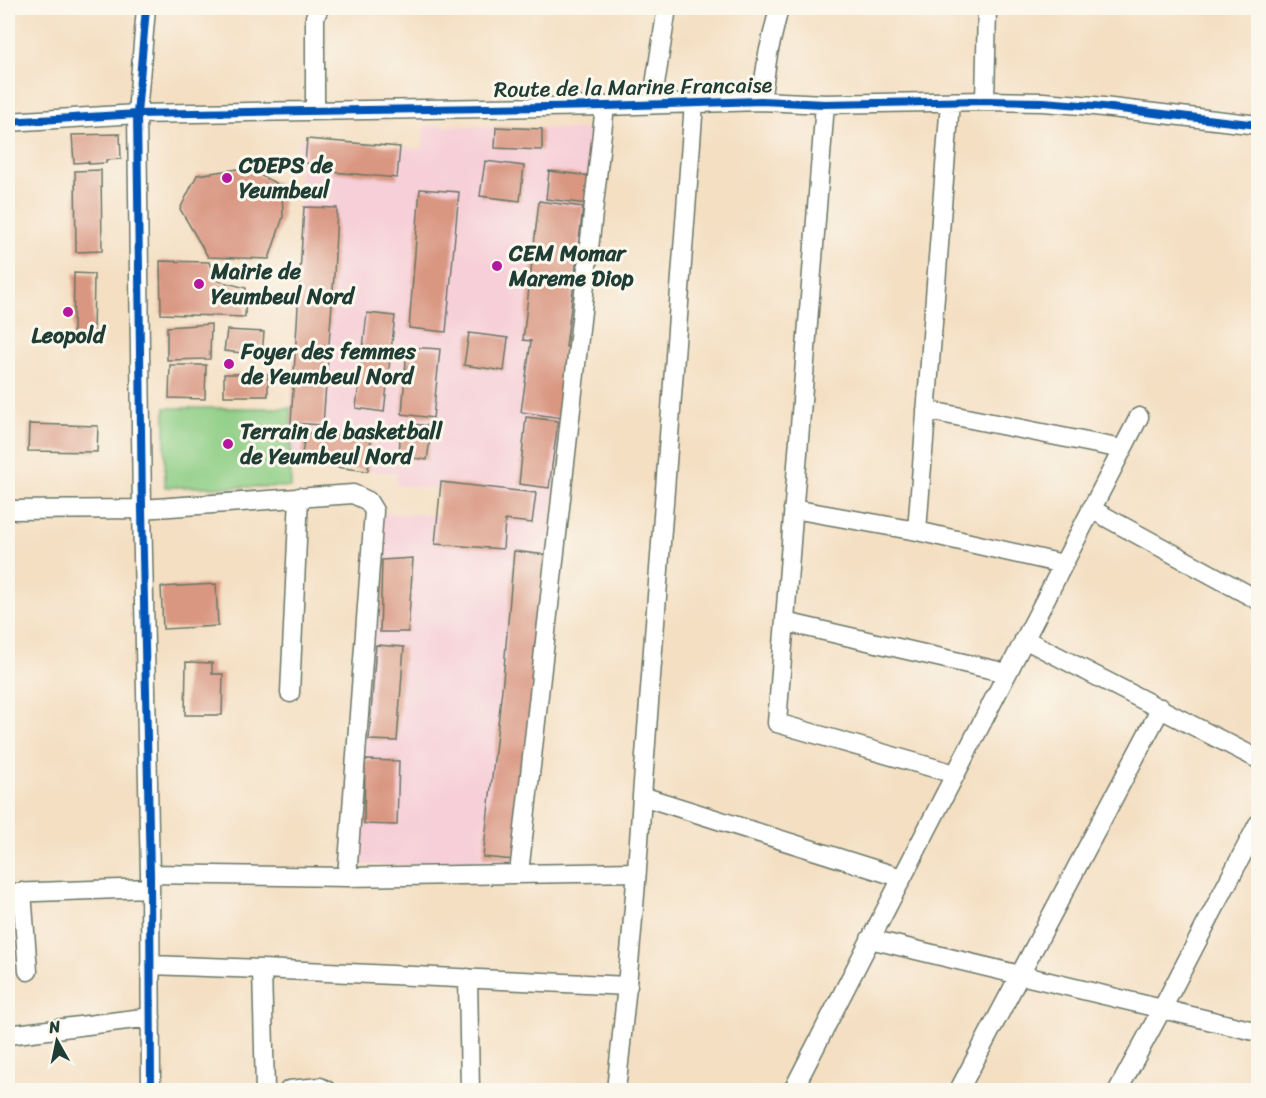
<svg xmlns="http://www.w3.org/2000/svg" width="1266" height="1098" font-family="Sriracha,sans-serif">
<rect width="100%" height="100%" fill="#fbf7ec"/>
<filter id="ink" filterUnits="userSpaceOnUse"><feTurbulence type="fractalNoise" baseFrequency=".0167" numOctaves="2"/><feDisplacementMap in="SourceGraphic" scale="12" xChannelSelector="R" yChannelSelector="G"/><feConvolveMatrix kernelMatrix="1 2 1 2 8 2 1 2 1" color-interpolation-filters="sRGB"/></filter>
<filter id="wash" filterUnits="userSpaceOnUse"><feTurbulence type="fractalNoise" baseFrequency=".008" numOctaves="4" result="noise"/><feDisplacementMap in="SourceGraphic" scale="24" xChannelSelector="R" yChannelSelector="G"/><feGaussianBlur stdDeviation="1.35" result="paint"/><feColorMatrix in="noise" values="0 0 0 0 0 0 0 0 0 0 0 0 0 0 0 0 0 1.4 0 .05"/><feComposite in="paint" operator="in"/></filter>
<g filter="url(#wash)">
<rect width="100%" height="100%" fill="#f4dfc3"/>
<path fill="#f6cfd8" d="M425,125L596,130L514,865H351L379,513L438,515L440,489L396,485L397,474L301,463L291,464V408L298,263L299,137L422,149Z"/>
<path fill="#8dcd84" stroke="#56855c" stroke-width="1.5" d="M165,408H291V487H165Z"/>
<g id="blocks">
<path fill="#d99782" d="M496,127L542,129V150L495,148Z
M120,134L121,159L106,160V163L89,164V162L74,163L72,135Z
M307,139L400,147L397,178L333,172L334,165L305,163Z
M485,161L524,166L520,201L480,196Z
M245,168L282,186L283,217L269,259L208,257L180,209L197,175Z
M101,170L102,251L76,252L75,171Z
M549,171L591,176L588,204L546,199Z
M420,189L459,192L446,332L409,328Z
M539,201L583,207L566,347H572L562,418L521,412L531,341L523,340Z
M304,207L337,208L334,276L323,425L291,423Z
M160,261L209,262L215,280L246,288L245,317L161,314Z
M74,273L94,274L93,339L73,338Z
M367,313L395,316L384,412L356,408Z
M211,324L210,359L167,360V327Z
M227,330L264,332L262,355L224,351Z
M469,333L508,338L504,371L464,365Z
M407,347L440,349L433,418L402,414Z
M170,365H206L205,399L169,398Z
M224,374H268V396H224Z
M526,417L558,421L549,488L519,484Z
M401,423L432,426L427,460L399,456Z
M29,424L98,426L97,452L28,451Z
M305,433L371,440L368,471L301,463Z
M441,482L536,493L532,523L505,520L503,549L435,544Z
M514,551L546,555L515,860L483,857L503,680Z
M413,558L408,632H380L382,560Z
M216,584L218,626L163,629L161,587Z
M376,645L404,647L397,741L369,740Z
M186,662L212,663V674H223L222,715H185Z
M365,760L399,761L397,825L364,824Z"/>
</g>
</g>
<g filter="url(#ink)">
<use href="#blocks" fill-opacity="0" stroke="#6a7666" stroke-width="1.5"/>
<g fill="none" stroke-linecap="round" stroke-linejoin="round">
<defs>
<path id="minor" d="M146,8L137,114L142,509L150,874L151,1090
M761,101L768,54L779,8
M985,101L987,8
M652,104L667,8
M825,104L777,723L955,774
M315,111V17L319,8
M8,122L137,114L605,106L761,101L825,104L985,101L1043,102L1094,106L1258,125
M926,410L1122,449
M793,509L917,531L1063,564
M1091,509L1258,600
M8,510L142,509L353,494L368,501L374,511L347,877
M917,531L950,102
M785,622L1007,673
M1024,639L1258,759
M290,693L299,497
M642,796L902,878
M519,873L605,106
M150,874L347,877L637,872
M22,892L28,971
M8,893L149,888
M870,939L1258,1032
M150,965L262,969L628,986
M262,969L265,1090
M468,978L470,1090
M8,1035L151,1017
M289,1090L320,1087L326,1090
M616,1090C627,992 636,895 642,796L694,103
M793,1090L1139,417
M959,1090L1161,708
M1118,1090L1162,1009L1258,824"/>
</defs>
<use href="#minor" stroke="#6a7666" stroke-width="21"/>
<use href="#minor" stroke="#fff" stroke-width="18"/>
<defs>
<path id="cycleway" d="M146,8L137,114L142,509L150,874L151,1090
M8,122L137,114L605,106L761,101L825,104L985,101L1043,102L1094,106L1258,125"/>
</defs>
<use href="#cycleway" stroke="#fbf7ec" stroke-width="11"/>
<use href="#cycleway" stroke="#0057b8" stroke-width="8"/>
</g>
</g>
<g fill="#b5179e" stroke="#fbf7ec" stroke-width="2">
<circle cx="227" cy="178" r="6"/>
<circle cx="497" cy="266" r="6"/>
<circle cx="199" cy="284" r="6"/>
<circle cx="68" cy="312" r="6"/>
<circle cx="229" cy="364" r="6"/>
<circle cx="228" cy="444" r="6"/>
</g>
<g text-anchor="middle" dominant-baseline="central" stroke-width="6" stroke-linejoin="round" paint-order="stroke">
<g font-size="22" fill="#1f3d34" stroke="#fbf7ec">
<text transform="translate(633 87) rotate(-1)">Route de la Marine Francaise</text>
</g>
<g font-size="22" font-weight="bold" fill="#1f3d34" stroke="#fbf7ec" text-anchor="start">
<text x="239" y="165">CDEPS de<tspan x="239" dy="25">Yeumbeul</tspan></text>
<text x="509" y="253">CEM Momar<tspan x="509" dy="25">Mareme Diop</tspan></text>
<text x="211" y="271">Mairie de<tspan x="211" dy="25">Yeumbeul Nord</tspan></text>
<text x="68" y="335" text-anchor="middle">Leopold</text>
<text x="241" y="351">Foyer des femmes<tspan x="241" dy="25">de Yeumbeul Nord</tspan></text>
<text x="240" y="431">Terrain de basketball<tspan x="240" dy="25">de Yeumbeul Nord</tspan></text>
</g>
</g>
<rect width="1266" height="1098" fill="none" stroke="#fbf7ec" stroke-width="30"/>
<g transform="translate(57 1041) rotate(351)" stroke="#fbf7ec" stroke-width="4.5" paint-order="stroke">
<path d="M0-4.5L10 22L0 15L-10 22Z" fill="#1f3d34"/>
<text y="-9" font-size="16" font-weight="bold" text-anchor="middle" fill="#1f3d34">N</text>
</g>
</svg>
